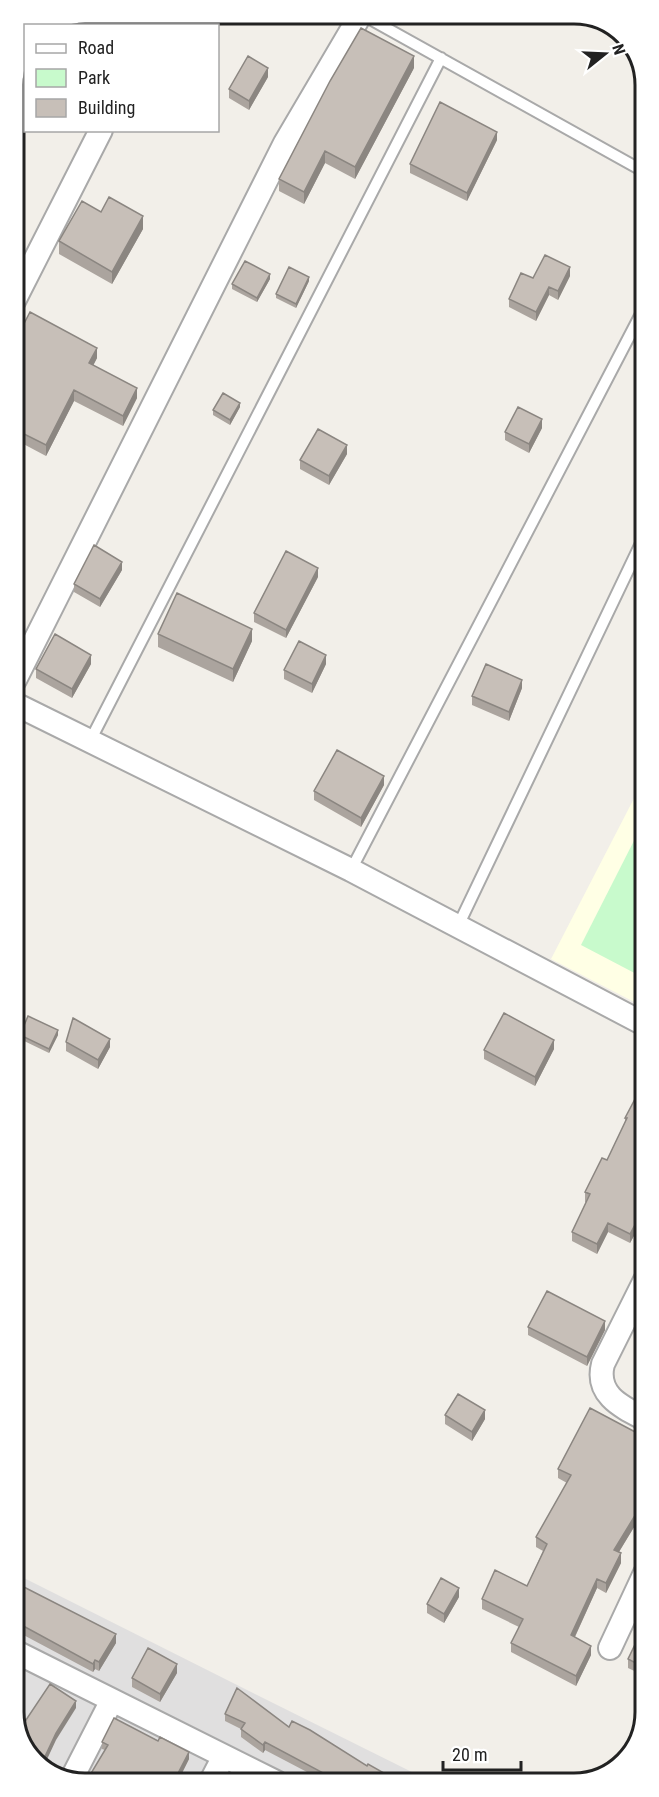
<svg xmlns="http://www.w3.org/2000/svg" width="659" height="1797" font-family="'Roboto Condensed',sans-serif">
<rect width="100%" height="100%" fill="#f2efe9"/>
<path fill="#e0dfdf" d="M16,1574L255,1694L432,1782L80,1783L38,1766L16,1731Z"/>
<path fill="#ffffe5" d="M644,779V1007L551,959Z"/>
<path fill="#c8facc" d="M644,821V978L581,945Z"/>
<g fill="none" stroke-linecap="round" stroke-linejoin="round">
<defs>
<path id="service" d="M361,14L643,171
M90,741L441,58
M351,870L643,310
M458,926L644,537"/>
<path id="minor" d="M154,26L160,14
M22,62L26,64
M14,301L101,130
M15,680L285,143L361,14
M15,704L351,870L644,1024
M645,1280L603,1364C595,1395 622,1407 645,1419
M610,1648L645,1573
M16,1652L276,1782
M71,1780L112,1700
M210,1783L224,1756"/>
</defs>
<use href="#service" stroke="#a9a9a9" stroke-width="14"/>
<use href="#minor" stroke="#a9a9a9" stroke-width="26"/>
<use href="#service" stroke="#fff" stroke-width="10"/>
<use href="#minor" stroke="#fff" stroke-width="22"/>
</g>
<path fill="#aba49e" d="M414,68L355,179L325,163L304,204L279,191V179Z
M268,77L249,110L229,98V89Z
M497,140L467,201L410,173V164Z
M101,212L143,229L112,284L59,254V241Z
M570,276L558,300L549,295L536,321L509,307V299Z
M270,279L257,302L232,289V284Z
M309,281L296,308L276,298V294Z
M14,343L97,358L93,365L137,398L123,426L74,401L46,456L14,439Z
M240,407L230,425L213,415V410Z
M542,428L529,453L505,440V432Z
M347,454L329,485L300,469V460Z
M122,570L100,607L74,592V584Z
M318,577L286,638L254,622V613Z
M158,634L252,641L233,682L158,647Z
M91,664L72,698L36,678V669Z
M326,664L312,693L284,679V670Z
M522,688L509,721L472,705V696Z
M384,785L361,827L314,800V791Z
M20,1035H58L49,1053L20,1039Z
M66,1042L110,1047L98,1069L66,1051Z
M554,1049L535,1086L484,1059V1050Z
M645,1080V1216L630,1243L608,1232L597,1254L572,1241V1232L586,1202H585V1192L607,1160L625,1122V1118Z
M528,1327L605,1330L587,1366L528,1335Z
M445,1415L485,1419L472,1441L445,1424Z
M558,1469L645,1509L619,1552L621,1563L606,1593L597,1588L575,1637L591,1655L576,1686L511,1652V1643L519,1627L482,1609V1599L527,1586L543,1551L536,1547V1537L567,1483L558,1478Z
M16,1584L116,1643L99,1671L95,1669L93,1672L16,1631Z
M459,1597L444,1623L427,1613V1604Z
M645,1629V1676L628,1668V1659Z
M177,1673L160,1702L132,1687V1678Z
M225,1714L289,1727L396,1780L411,1782H326L265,1750L263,1753L241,1737V1729L225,1721Z
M102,1742L189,1759L177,1783H87V1780L105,1750L102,1749Z"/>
<path fill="#8b8681" d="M414,56V68L355,179V167Z
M268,68V77L249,110V101Z
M26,121V130L15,151V142Z
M497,132V140L467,201V193Z
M325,151V163L304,204V192Z
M143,216V229L112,284V272Z
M570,267V276L558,300V291Z
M270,274V279L257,302V298Z
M309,277V281L296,308V304Z
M549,287V295L536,321V312Z
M97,348V358L89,374V363Z
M137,388V398L123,426V416Z
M74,390V401L46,456V445Z
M240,403V407L230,425V420Z
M542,419V428L529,453V444Z
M347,445V454L329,485V476Z
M122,562V570L100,607V599Z
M318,568V577L286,638V630Z
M252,629V641L233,682V669Z
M91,655V664L72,698V689Z
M326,655V664L312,693V684Z
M522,680V688L509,721V712Z
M384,776V785L361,827V818Z
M58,1030V1035L49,1053V1049Z
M110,1039V1047L98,1069V1060Z
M554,1040V1049L535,1086V1077Z
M645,1206V1216L630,1243V1234Z
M608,1223V1232L597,1254V1244Z
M605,1321V1330L587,1366V1357Z
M485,1410V1419L472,1441V1432Z
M645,1499V1509L614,1560V1550Z
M621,1553V1563L606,1593V1583Z
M597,1579V1588L571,1645V1635Z
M459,1588V1597L444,1623V1614Z
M116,1634V1643L99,1671V1662Z
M591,1646V1655L576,1686V1676Z
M95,1660V1669L93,1672V1664Z
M177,1664V1673L160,1702V1694Z
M76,1701V1708L56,1740L43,1768L40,1767L56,1733Z
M265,1742V1750L263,1753V1745Z
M189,1752V1759L177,1783H174V1781Z"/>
<path fill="#c7bfb8" stroke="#8b8681" stroke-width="1.5" d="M177,14H195L205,19L201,26H171Z
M361,28L414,56L355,167L325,151L304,192L279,179L330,81Z
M248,56L268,68L249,101L229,89Z
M20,66L26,68V121L15,142L14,141V81Z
M440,102L497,132L467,193L410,164Z
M109,197L143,216L112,272L59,241L82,201L101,212Z
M545,255L570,267L558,291L549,287L536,312L509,299L521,273L533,278Z
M245,261L270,274L257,298L232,284Z
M289,267L309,277L296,304L276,294Z
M30,312L97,348L89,363L137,388L123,416L74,390L46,445L14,429V358L16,354L14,352V343Z
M223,393L240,403L230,420L213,410Z
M518,407L542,419L529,444L505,432Z
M318,429L347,445L329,476L300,460Z
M94,545L122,562L100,599L74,584Z
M286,551L318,568L286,630L254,613Z
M177,593L252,629L233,669L158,634Z
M55,634L91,655L72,689L36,669Z
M299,641L326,655L312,684L284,670Z
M486,664L522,680L509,712L472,696Z
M337,750L384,776L361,818L314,791Z
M504,1013L554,1040L535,1077L484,1050Z
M28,1016L58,1030L49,1049L20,1035Z
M73,1018L110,1039L98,1060L66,1042Z
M645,1080V1206L630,1234L608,1223L597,1244L572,1232L590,1194L585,1192L602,1158L607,1160L627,1118H625Z
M547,1291L605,1321L587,1357L528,1327Z
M458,1394L485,1410L472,1432L445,1415Z
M590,1408L639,1434L641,1432L645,1434V1499L614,1550L621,1553L606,1583L597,1579L571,1635L591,1646L576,1676L511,1643L523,1619L482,1599L495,1570L527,1586L547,1544L536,1537L571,1475L558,1469Z
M441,1578L459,1588L444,1614L427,1604Z
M16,1583L116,1634L99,1662L95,1660L93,1664L16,1622Z
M643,1628L645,1629V1668L628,1659Z
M148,1648L177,1664L160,1694L132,1678Z
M50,1684L76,1701L56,1733L40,1767L38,1766L16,1731V1715L26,1720Z
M237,1688L289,1727L292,1721L310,1730L367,1766L368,1764L396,1780L398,1775L411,1782H340L265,1742L263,1745L241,1729L245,1723L225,1714Z
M114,1718L158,1741L160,1737L189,1752L174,1781L169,1778L167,1783H88L89,1781L87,1780L108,1745L102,1742Z
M227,1773L240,1779L247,1783H221Z"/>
<path d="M0 0H659V1797H0ZM85 24H574A61 61 0 0 1 635 85V1712A61 61 0 0 1 574 1773H85A61 61 0 0 1 24 1712V85A61 61 0 0 1 85 24Z" fill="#fff" fill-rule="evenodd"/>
<path fill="none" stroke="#222" stroke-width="3" d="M85 24H574A61 61 0 0 1 635 85V1712A61 61 0 0 1 574 1773H85A61 61 0 0 1 24 1712V85A61 61 0 0 1 85 24Z"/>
<rect x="24" y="24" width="195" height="108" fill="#ffffff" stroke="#a7a7a7" stroke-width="1.5"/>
<rect x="36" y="44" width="30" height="9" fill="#ffffff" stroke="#a7a7a7" stroke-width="1.5"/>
<text x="78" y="54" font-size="18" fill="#222222">Road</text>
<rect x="36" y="69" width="30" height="18" fill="#c8facc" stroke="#a7a7a7" stroke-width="1.5"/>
<text x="78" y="84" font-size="18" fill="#222222">Park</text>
<rect x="36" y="99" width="30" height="18" fill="#c7bfb8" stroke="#a7a7a7" stroke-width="1.5"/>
<text x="78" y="114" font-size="18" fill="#222222">Building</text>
<g transform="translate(605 54) rotate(72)" stroke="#ffffff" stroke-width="4.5" paint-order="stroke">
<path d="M0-4.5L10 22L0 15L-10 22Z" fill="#222222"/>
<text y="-9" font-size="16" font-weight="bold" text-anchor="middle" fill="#222222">N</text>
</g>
<path d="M443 1761v9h78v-9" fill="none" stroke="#222222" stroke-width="3"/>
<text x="452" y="1761" font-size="18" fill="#222222" stroke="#ffffff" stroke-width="4.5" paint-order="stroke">20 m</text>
</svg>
